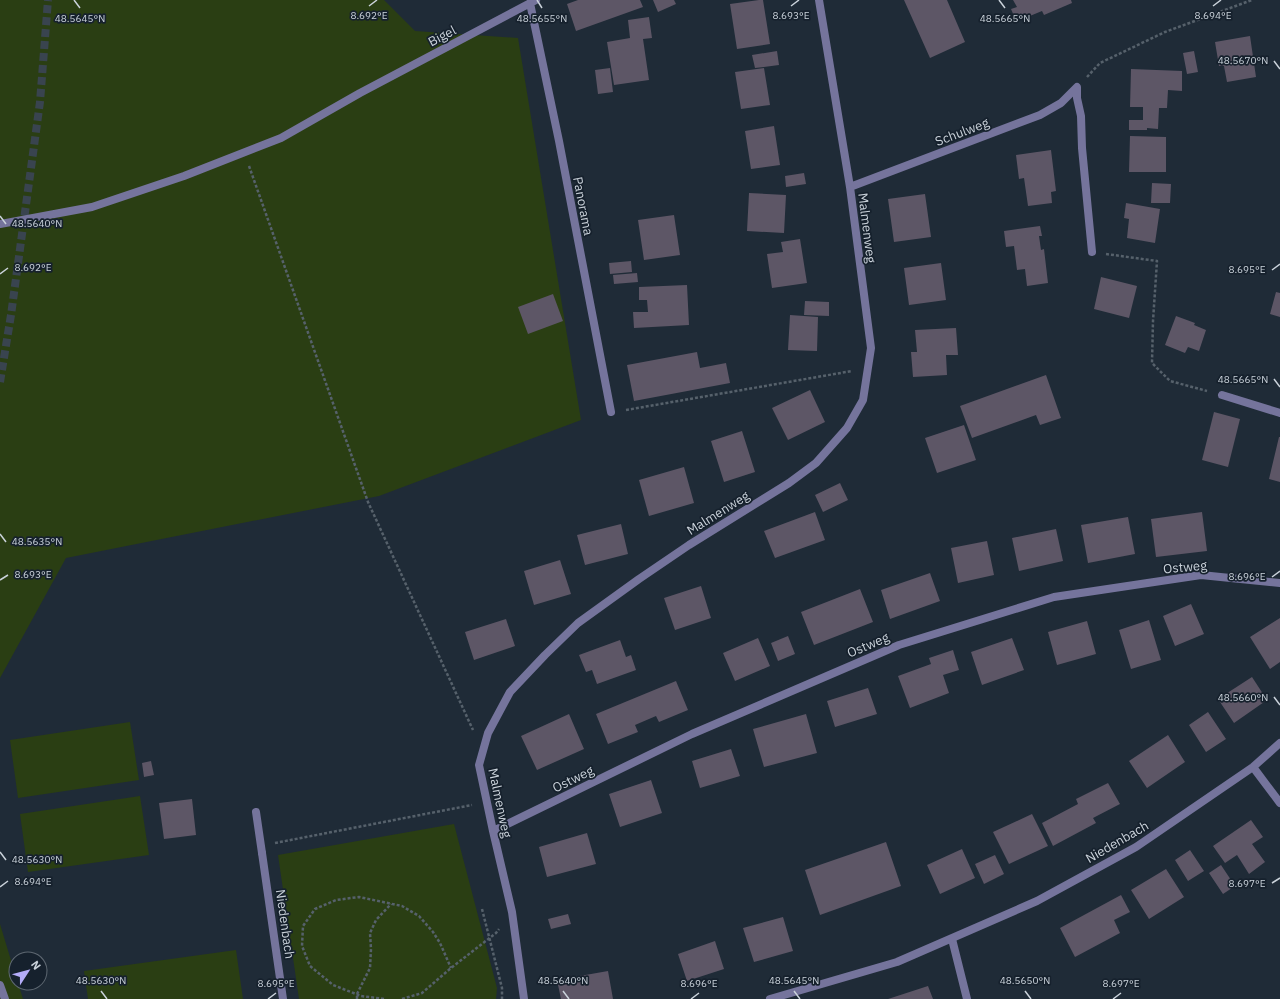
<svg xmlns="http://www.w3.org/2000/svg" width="1280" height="999" font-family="'IBM Plex Sans',sans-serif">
<rect width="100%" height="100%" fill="#1f2b37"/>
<path fill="#2a3e13" d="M0,0H384L415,31L518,38L581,420L379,496L66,558L0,678Z
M130,722L139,780L18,798L10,740Z
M140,796L149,855L28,872L20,814Z
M454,824L497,988L496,999H299L278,855Z
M0,924L16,977V983H18L23,999H0Z
M236,950L243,999H88L84,971Z"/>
<path fill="#5d5666" d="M578,0H640L643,7L576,31L567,4Z
M653,0H674L676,4L658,12Z
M759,0H763L770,44L737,49L730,4Z
M904,0H947L965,42L930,58Z
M1013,0H1071L1072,3L1044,15L1042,11L1025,18L1014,16L1011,9L1017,7Z
M649,17L652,38L643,39L649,80L614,85L607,42L630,38L628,20Z
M1250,36L1256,77L1227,82L1224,66H1219L1215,42Z
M777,51L779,65L755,68L752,55Z
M1194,51L1198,72L1187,74L1183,53Z
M610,68L613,92L598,94L595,70Z
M764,68L770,105L741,109L735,72Z
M1131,69L1182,71V91L1168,90L1167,108H1159L1158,129L1147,128V130H1129V120H1143V107H1130Z
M774,126L780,165L751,169L745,131Z
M1130,136L1166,137V172H1129Z
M1051,150L1056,191L1051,192L1052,203L1028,206L1024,178L1019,179L1016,155Z
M804,173L806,184L786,187L785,176Z
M1152,183L1171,184L1170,203H1151Z
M749,193L786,195L784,233L747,231Z
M925,194L931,237L894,242L888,199Z
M1126,203L1160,209L1155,243L1127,238L1129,219L1124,218Z
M674,215L680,255L644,260L638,220Z
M1040,226L1042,236H1039L1041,250L1044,249L1048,283L1027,286L1025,269L1017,270L1014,246L1006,247L1004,231Z
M800,239L807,283L772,288L767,254L783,252L781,242Z
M631,261L632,272L610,274L609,263Z
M941,263L946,300L909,305L904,268Z
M637,273L638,282L614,284L613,275Z
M1101,277L1137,286L1129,318L1094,309Z
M687,285L689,325L634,328L633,312H648L647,300H639V287Z
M1276,292L1280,293V317L1270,314Z
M553,294L563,321L528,334L518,307Z
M805,301L829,302V316L804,315Z
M790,315L818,317L817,351L788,350Z
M1176,316L1195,323L1194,325L1206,330L1199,351L1188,347L1185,353L1165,345Z
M956,328L958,355H946L947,375L913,377L911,352H917L915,330Z
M697,352L700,368L726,363L730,383L634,401L627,365Z
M1046,375L1061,418L1040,425L1036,415L972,438L960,406Z
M810,390L825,422L788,440L772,408Z
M1214,412L1240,419L1228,467L1202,460Z
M964,425L976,460L937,473L925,438Z
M742,431L755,472L724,482L711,441Z
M1279,437H1280V482L1269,479Z
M684,467L694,503L649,516L639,480Z
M840,483L848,500L823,512L815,495Z
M815,512L825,540L775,558L764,531Z
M1202,512L1207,551L1156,557L1151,519Z
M1128,517L1135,554L1088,563L1081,525Z
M621,524L628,554L585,565L577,535Z
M1056,529L1063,561L1019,571L1012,538Z
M987,541L994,575L958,583L951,548Z
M560,560L571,594L534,605L524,571Z
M930,573L940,601L890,619L881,590Z
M701,586L711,618L675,630L664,598Z
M860,589L873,622L814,645L801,612Z
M1191,604L1204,634L1175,646L1163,616Z
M1280,618V662L1270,669L1250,637Z
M506,619L515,646L474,660L465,632Z
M1149,620L1161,660L1131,669L1119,630Z
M1087,621L1096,654L1057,665L1048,632Z
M788,636L795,654L778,661L771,643Z
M758,638L770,666L735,681L723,653Z
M1012,638L1024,670L982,685L971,652Z
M620,640L626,657L631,655L636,670L597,684L592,670L586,672L579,655Z
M953,650L959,670L943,675L949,693L910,708L898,676L931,664L929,658Z
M1252,677L1267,700L1234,723L1218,699Z
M676,681L688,710L659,722L656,716L635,725L638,732L608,744L596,714Z
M868,688L877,714L835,727L827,701Z
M1208,712L1226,739L1206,752L1189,725Z
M569,714L584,749L537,770L521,736Z
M806,714L817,753L764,767L753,729Z
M1168,735L1185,762L1147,788L1129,761Z
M731,749L740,776L700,788L692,761Z
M151,761L154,775L144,777L142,763Z
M651,780L662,813L620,827L609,794Z
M1108,783L1120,804L1093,818L1096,823L1053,846L1042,823L1078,804L1076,799Z
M192,799L196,835L164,839L159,803Z
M1032,814L1048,846L1009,864L993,832Z
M1251,820L1263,837L1252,844L1265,862L1249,874L1237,855L1225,863L1213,846Z
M587,833L596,864L547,877L539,847Z
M886,842L901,886L820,915L805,870Z
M962,849L975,878L940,894L927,865Z
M1190,850L1204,871L1188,881L1175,860Z
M995,855L1004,874L984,884L975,864Z
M1221,865L1235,886L1223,894L1209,873Z
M1166,869L1184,897L1149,919L1131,890Z
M1121,895L1130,912L1114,920L1120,933L1075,957L1060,928Z
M568,914L571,924L551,929L548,919Z
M783,917L793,951L754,962L743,928Z
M715,941L724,969L687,981L678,954Z
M608,971L613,999H561L557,980Z
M928,986L933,999H888Z"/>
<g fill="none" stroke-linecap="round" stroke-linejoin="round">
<path stroke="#39444f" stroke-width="8" stroke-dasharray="8 4" stroke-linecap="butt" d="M0,382L11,315L40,102L48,0"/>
<path stroke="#56616b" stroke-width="2.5" stroke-dasharray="3 2" stroke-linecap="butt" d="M1087,77L1100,63L1165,32L1252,0
M249,166L368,502L473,730
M1106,254L1157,261L1153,321L1152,363L1170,381L1207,391
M626,410L852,371
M275,843L472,805
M482,909L502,988V999
M357,999V994L370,968L371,949L370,933L376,920L391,904
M384,999L361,996L333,985L310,966L302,946L303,926L315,909L336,900L359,897L402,906L419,916L433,932L440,943L451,968
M402,999L422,993L451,968L496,933L499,929"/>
<path stroke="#75749c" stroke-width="8" d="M256,812L262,853
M952,939L967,999"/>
<path stroke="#75749c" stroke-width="8" d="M530,3L559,141L611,412
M850,187L1040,115L1061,103L1077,87V98L1081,116L1082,148L1092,252
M0,224L92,207L184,176L281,138L360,93L536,0
M1222,395L1280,413
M1253,767L1280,803
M493,831L692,734L899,645L1054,597L1201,575L1280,583
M262,853L283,999
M524,999L512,912L493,831L479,765L488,733L510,692L545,655L578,623L639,579L689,545L789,483L816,463L847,428L863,400L871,348L850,187L819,0
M770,999L897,962L1037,901L1136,847L1253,767L1280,743"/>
<path stroke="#75749c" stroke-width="8" d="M0,985L5,999"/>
</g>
<path fill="none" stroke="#cad2da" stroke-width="1.5" d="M74,0L80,8M537,0L542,8M999,0L1005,8M369,6L377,0M791,6L799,0M1213,6L1221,0M1274,61L1280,69M0,216L6,224M1272,270L1280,264M0,274L8,268M1274,379L1280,387M0,534L6,542M1272,577L1280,571M0,580L8,575M1274,697L1280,705M0,852L6,860M1272,883L1280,878M0,887L8,881M101,991L107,999M563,991L569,999M794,991L800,999M1025,991L1031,999M268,999L276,993M691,999L699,993M1113,999L1121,993"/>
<g text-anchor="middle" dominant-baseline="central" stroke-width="3.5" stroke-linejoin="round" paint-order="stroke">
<g font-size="13" fill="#cad2da" stroke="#16212d">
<text transform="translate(442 36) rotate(-28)">Bigel</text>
<text transform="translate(962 132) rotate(-21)">Schulweg</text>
<text transform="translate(583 206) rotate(79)">Panorama</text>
<text transform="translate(867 228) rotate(83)">Malmenweg</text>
<text transform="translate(718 513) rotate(-32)">Malmenweg</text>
<text transform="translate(1185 567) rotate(-5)">Ostweg</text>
<text transform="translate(868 645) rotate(-23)">Ostweg</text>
<text transform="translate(573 779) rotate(-26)">Ostweg</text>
<text transform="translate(500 803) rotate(78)">Malmenweg</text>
<text transform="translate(1117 842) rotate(-30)">Niedenbach</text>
<text transform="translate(285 924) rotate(82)">Niedenbach</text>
</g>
</g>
<g font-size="10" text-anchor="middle" fill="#cad2da" stroke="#16212d" stroke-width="3.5" stroke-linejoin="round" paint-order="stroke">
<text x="369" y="19">8.692°E</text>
<text x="791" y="19">8.693°E</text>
<text x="1213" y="19">8.694°E</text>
<text x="80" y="22">48.5645°N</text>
<text x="542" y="22">48.5655°N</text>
<text x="1005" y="22">48.5665°N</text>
<text x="1243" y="64">48.5670°N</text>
<text x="37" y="227">48.5640°N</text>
<text x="33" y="271">8.692°E</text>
<text x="1247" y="273">8.695°E</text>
<text x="1243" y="383">48.5665°N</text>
<text x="37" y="545">48.5635°N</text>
<text x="33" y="578">8.693°E</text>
<text x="1247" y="580">8.696°E</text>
<text x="1243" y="701">48.5660°N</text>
<text x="37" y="863">48.5630°N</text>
<text x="33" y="885">8.694°E</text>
<text x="1247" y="887">8.697°E</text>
<text x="101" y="984">48.5630°N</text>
<text x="563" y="984">48.5640°N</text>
<text x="794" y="984">48.5645°N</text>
<text x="1025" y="984">48.5650°N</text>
<text x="276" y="987">8.695°E</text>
<text x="699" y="987">8.696°E</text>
<text x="1121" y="987">8.697°E</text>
</g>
<g transform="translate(28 971) rotate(54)"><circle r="19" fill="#16212d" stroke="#5e6872"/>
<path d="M0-3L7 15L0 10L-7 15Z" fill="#b4acf9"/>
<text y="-6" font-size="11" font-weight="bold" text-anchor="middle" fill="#cad2da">N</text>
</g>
</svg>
